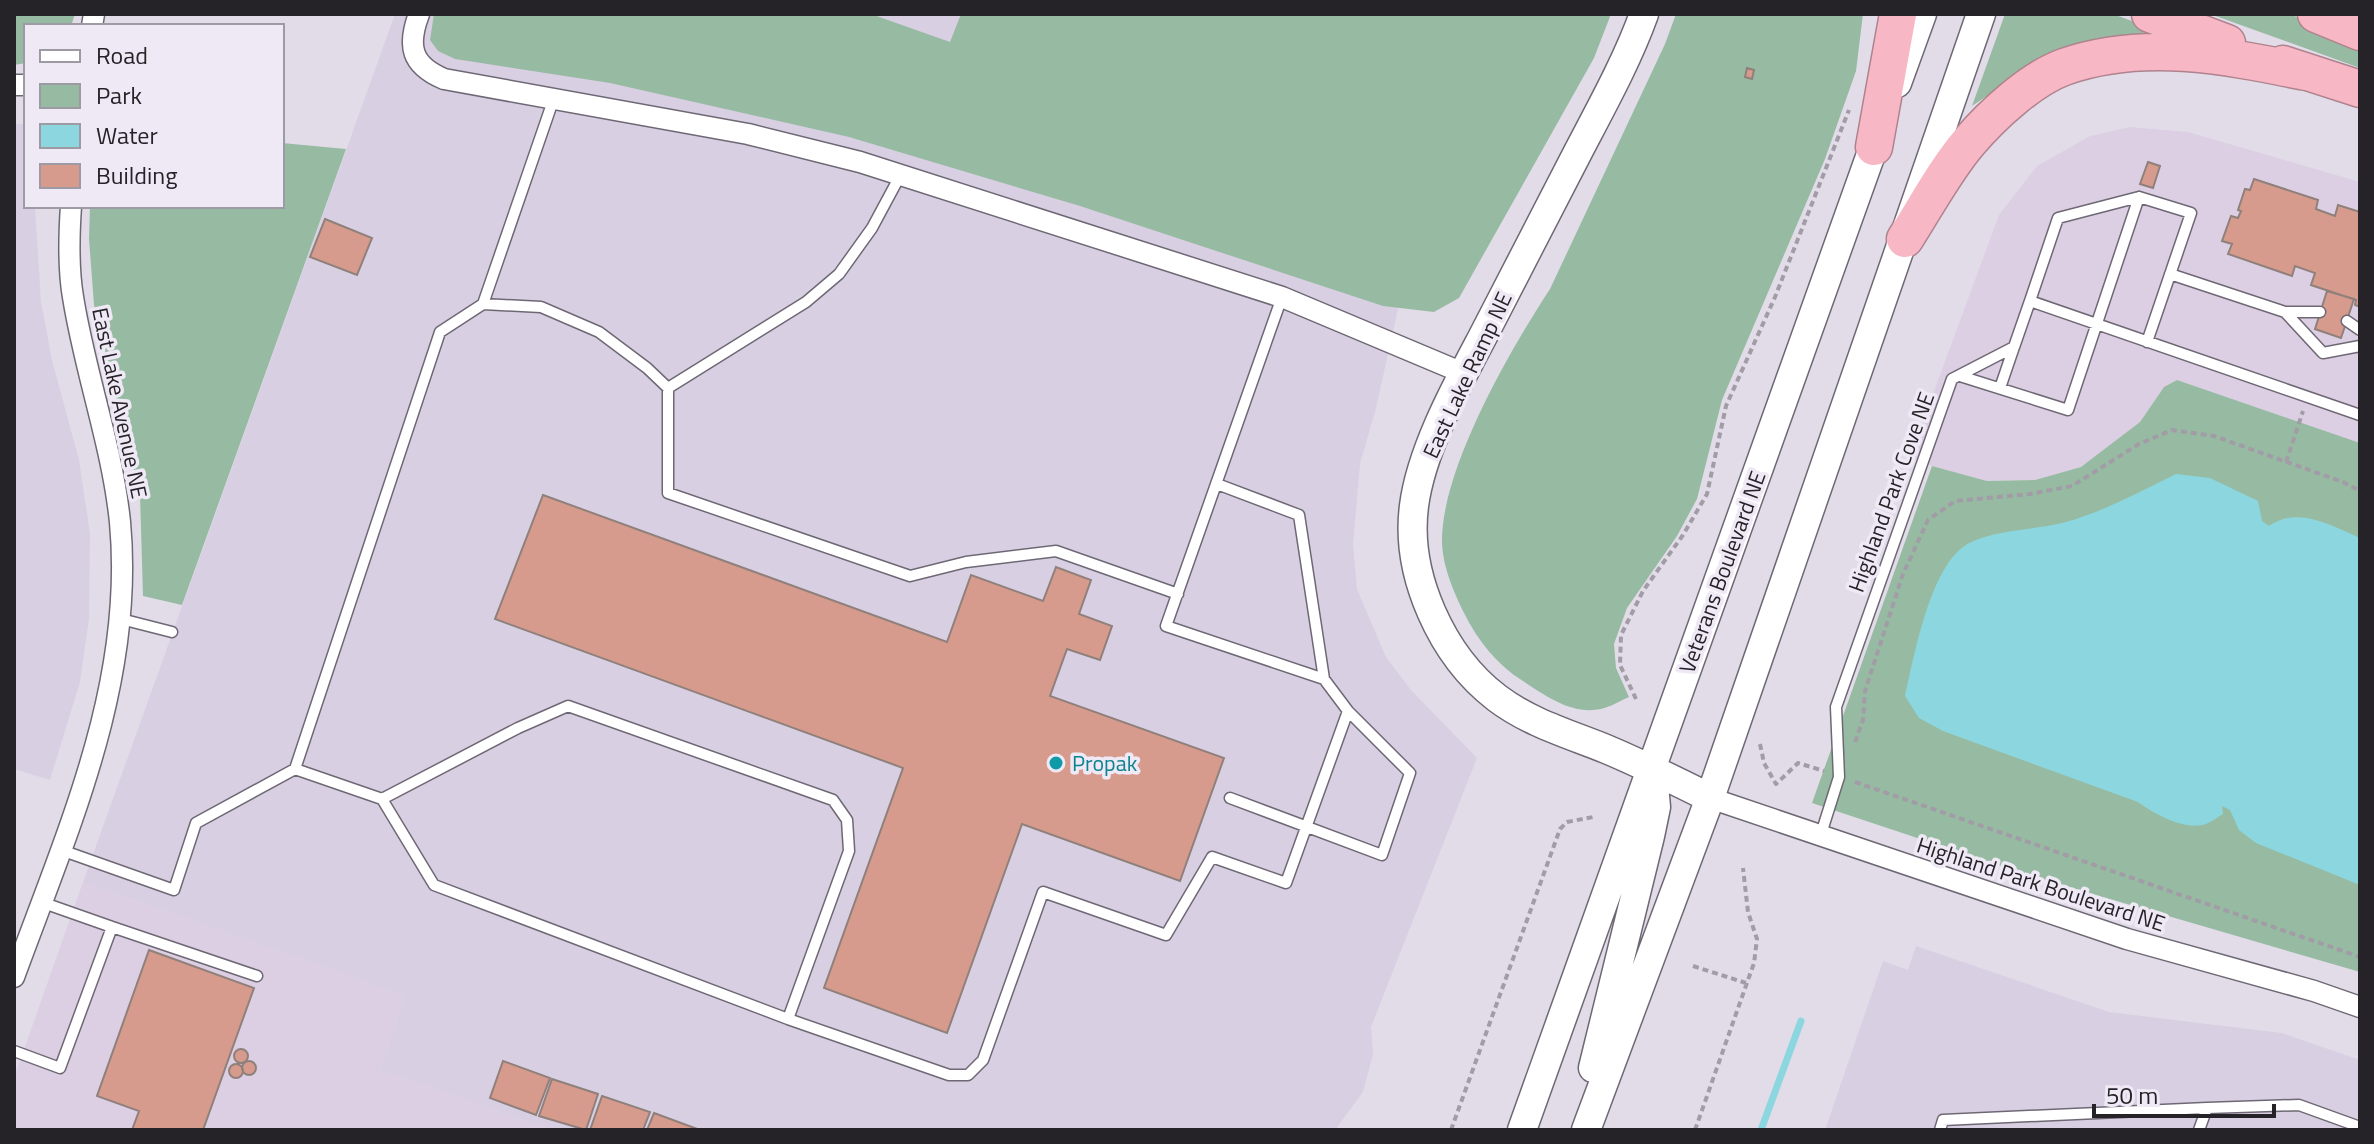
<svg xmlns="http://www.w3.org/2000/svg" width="2374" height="1144" font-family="'Titillium Web',sans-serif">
<rect width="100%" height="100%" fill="#e2dce9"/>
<path fill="#dccfe3" d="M2130,127L2188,132L2360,182V443L2177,380L2164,387L2140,422L2097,456L2081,467L2035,480L1987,481L1932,466L1910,456L1999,215L2037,166L2090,136Z
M83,882L405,996L380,1070L551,1130H14V1078Z"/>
<path fill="#d9cfe3" d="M395,14H1534L1408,264L1376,408L1360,464L1353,545L1357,589L1386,657L1411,690L1477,758L1371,1027L1373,1054L1363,1092L1335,1130H551L380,1070L405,996L83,882Z
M14,124H26V206H35L41,302L52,360L79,460L90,533L89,619L80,682L50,780L14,769Z
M1916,946L2109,1012L2282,1033L2360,1060V1130H1825L1883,961L1908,970Z"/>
<path fill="#97bba2" d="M15,14H75L71,26H26V63L14,65Z
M434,14H871L950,42L961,14H1611L1594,58L1459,298L1434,312L1383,306L1080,206L849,137L610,83L455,59L438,51L430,40Z
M1676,14H1863L1856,71L1825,159L1722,400L1697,499L1677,536L1627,608L1614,644L1616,668L1629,697C1620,701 1610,707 1601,709C1572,715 1546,696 1523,681C1497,665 1478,641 1464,613C1454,593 1443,567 1442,544C1440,471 1510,350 1550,289L1665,44Z
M2005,14H2113L2164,33L2027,69L1972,106Z
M2210,14H2291L2360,51V68Z
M282,143L346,149L182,605L143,596L140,495L94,305L89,239L90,206H282Z
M2177,380L2360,443V972L2038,878L1812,803L1932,466L1987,481L2035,480L2081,467L2140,422L2164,387Z"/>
<path fill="#8cd7df" d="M2176,474L2210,478L2258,501L2262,521L2269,526C2298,506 2330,525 2360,538V885L2256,843L2239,830L2230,810L2222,806L2223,814C2218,817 2211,822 2206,824C2184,831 2155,814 2138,802L1943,731L1919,718L1905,696C1914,657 1930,567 1966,545C1990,530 2035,530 2062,523C2102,513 2139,492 2176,474Z"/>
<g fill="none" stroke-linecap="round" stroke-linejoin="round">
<path stroke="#8cd7df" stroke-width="7" d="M1761,1130L1801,1021"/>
</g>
<path fill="#d79b8d" stroke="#8f807c" stroke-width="2" d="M1747,68L1754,70L1752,79L1745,77Z
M2148,162L2160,166L2153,188L2140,184Z
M2254,179L2318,200L2316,209L2335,216L2338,205L2360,212V307L2355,305L2356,300L2311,285L2315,273L2295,266L2292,276L2228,254L2232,244L2222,241L2231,216L2238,218L2241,211L2238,210L2245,189L2250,190Z
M325,219L372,238L357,275L310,257Z
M2327,291L2354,299L2341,338L2315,329Z
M543,495L947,642L971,575L1043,601L1056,567L1091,580L1079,614L1112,626L1100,660L1067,649L1050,696L1224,758L1180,881L1022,824L947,1033L824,988L903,768L495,619Z
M149,950L254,988L203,1130H132L139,1111L97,1096Z
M234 1056a7 7 0 1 1 14 0a7 7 0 1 1-14 0Z
M503,1061L550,1078L536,1115L490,1098Z
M242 1068a7 7 0 1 1 14 0a7 7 0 1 1-14 0Z
M229 1071a7 7 0 1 1 14 0a7 7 0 1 1-14 0Z
M552,1079L598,1094L586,1130L539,1116Z
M602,1096L650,1112L643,1130H590Z
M654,1113L700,1130H647Z"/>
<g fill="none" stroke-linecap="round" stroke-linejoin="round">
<defs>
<path id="lane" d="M901,174L872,228L839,274L806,302L668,388V493L910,576L966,562L1056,551L1178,594
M2170,274L2285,312H2320
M2030,301L2058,218L2139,197L2191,213L2147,342
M483,304L554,98
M2285,312L2323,353L2360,346
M2347,321L2360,330
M1960,376L2068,410L2139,197
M2000,388L2014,347
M1217,484L1299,515L1324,679L1166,626L1282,297
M121,619L172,632
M295,769L440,332L483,304L541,307L599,332L647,368L668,388
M1230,798L1382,855L1410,773L1348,711L1324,679
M1820,837L1839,777L1836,707L1952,379L2014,347L2030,301L2360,415
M61,850L174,890L196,823L295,769L382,799
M112,927L257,976
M788,1019L849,851L847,820L833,800L568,706L518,728L382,799L434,885L788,1019L949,1075H968L983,1060L1043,892L1166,935L1212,857L1286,883L1348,711
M14,1051L60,1068L112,927L41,902
M1940,1130L1943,1120L2207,1108
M2199,1130L2207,1108L2299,1105L2360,1127"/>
<path id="street" d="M419,14C407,46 411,65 444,79L748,134L860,162L1282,297L1463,373
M92,26L94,14
M14,85H26
M1710,798L2127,939L2314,991L2360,1007
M14,977C68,829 135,683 120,522C112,445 85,373 73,297C68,268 69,235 71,206"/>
<path id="secondary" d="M1644,14C1627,61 1602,106 1579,150C1546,213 1514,276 1482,338C1456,387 1421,451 1414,506C1405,575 1442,656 1497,698C1530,723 1569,734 1606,749C1642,764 1676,781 1710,798
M1897,83L1922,14
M1593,1068L1650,836L1656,807L1654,785
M1522,1130L1880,129
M1586,1130L1710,798L1981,14"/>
<path id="highway" d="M2150,14L2227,43
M2316,14L2360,32
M2283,64L2360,89
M1874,147L1898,14
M1905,239C1925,208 1945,170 1969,142C1992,115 2031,79 2064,67C2144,39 2226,56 2306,72"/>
</defs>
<use href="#lane" stroke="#6e6874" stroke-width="13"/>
<use href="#street" stroke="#6e6874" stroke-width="23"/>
<use href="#secondary" stroke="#6e6874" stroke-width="31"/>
<use href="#highway" stroke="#ae838e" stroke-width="39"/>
<path stroke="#a19ca6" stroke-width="4" stroke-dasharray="6 4" stroke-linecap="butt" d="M2286,462L2303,411
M1636,699L1620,665L1621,635L1643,591L1683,535L1707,494L1726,406L1775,297L1849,110
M1855,742L1863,720L1865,691L1903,574L1928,520L1955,501L2030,494L2072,486L2139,444L2172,430L2214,436L2343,482L2360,491
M1760,744L1764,763L1776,784L1798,763L1824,771
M1855,782L2360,957
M1693,966L1746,983
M1451,1130L1560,829L1567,822L1593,817
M1695,1130L1754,963L1757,939L1748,912L1743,868"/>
<use href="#lane" stroke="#fff" stroke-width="10"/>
<use href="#street" stroke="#fff" stroke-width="20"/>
<use href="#secondary" stroke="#fff" stroke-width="28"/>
<use href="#highway" stroke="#f8b7c5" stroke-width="36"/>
</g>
<circle fill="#0f9aa8" stroke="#efe9f6" stroke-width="3" cx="1056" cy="763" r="8"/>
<g text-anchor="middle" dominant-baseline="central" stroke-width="7" stroke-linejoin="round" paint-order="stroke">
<g font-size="22" fill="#252327" stroke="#efe9f6">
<text transform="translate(1467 375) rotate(-65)">East Lake Ramp NE</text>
<text transform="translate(120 403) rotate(78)">East Lake Avenue NE</text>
<text transform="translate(1891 492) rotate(-70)">Highland Park Cove NE</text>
<text transform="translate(1722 572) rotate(-70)">Veterans Boulevard NE</text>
<text transform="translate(2041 884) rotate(18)">Highland Park Boulevard NE</text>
</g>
<g font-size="22" fill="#0d838f" stroke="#efe9f6" text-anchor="start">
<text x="1072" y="763">Propak</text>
</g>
</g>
<rect width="2374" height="1144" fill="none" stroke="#252327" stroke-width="32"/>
<rect x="24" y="24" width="260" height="184" fill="#efe9f6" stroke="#9e9aa3" stroke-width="2"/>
<rect x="40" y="50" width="40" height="12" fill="#ffffff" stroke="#9e9aa3" stroke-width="2"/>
<text x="96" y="64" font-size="24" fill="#252327">Road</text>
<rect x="40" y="84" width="40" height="24" fill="#97bba2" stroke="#9e9aa3" stroke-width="2"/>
<text x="96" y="104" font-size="24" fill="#252327">Park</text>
<rect x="40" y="124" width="40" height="24" fill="#8cd7df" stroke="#9e9aa3" stroke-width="2"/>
<text x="96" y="144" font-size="24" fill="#252327">Water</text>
<rect x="40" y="164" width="40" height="24" fill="#d79b8d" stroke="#9e9aa3" stroke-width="2"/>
<text x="96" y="184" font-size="24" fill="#252327">Building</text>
<path d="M2094 1104v12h180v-12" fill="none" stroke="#252327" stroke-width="4"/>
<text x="2106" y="1104" font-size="24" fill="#252327" stroke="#efe9f6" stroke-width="6" paint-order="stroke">50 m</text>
</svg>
